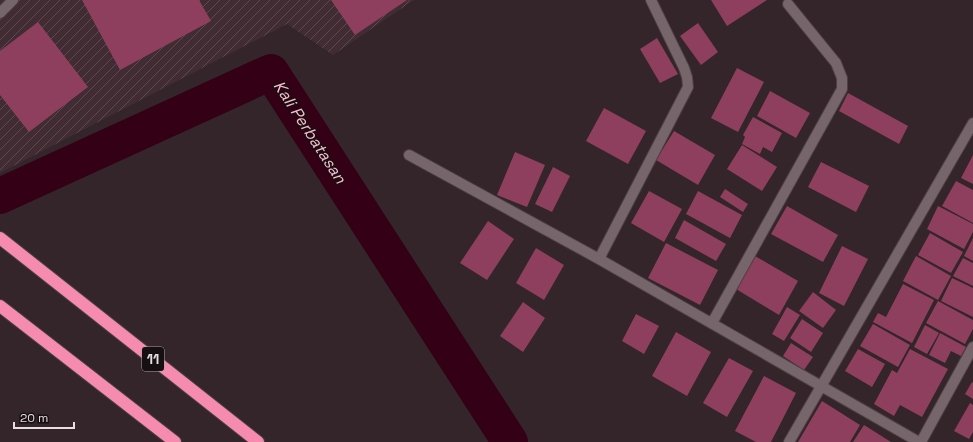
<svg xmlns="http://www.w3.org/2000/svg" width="973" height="442" font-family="'Space Grotesk',sans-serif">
<defs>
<pattern id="industrial-furrows" width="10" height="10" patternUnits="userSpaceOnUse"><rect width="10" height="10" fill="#402c32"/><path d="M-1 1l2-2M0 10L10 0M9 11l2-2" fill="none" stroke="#5c4a4f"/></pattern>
</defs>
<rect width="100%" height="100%" fill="#332529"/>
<path fill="url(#industrial-furrows)" d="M0,0H414L333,55L287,24L0,173Z"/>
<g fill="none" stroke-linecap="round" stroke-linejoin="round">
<path stroke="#330016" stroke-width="36" d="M0,196L271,72L510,442"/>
</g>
<path fill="#8e3f5d" d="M82,0H199L211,21L120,70Z
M331,0H407L355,35Z
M711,0H767L727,26Z
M38,22L88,87L29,132L0,95V51Z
M698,23L718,52L701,65L680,36Z
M657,38L678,74L660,83L640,49Z
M737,68L764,82L738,132L711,118Z
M770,91L810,113L796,138L757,116Z
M848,93L908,126L899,144L839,111Z
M604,108L646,131L628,164L586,141Z
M753,117L782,133L772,152L763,147L760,154L742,144L745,137L743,135Z
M674,131L715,155L698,185L656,160Z
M742,145L777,167L762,191L727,169Z
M515,152L545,165L527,207L497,195Z
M973,155V184L961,178Z
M821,162L869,186L856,212L808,187Z
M553,167L570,176L552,212L535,204Z
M956,181L973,190V223L942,206Z
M725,189L748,204L743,212L720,197Z
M649,191L682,209L664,242L631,223Z
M698,191L742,215L730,238L686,214Z
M787,206L838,235L823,262L771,234Z
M938,206L973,224V232L964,249L927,229Z
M684,220L726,244L716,261L675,238Z
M488,221L514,239L487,280L460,263Z
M930,233L963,252L951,273L918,255Z
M973,238V261L964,256Z
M666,243L718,270L700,305L648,278Z
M842,246L868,259L844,306L819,293Z
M536,248L564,265L544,300L516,283Z
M755,256L798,281L779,315L736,289Z
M916,256L951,276L938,300L903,281Z
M963,258L973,263V286L953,276Z
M952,278L973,288V317L941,301Z
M903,284L934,300L912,343L873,322L878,313L886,317Z
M813,292L836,310L823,328L799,311Z
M938,301L973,320V329L965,344L926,323Z
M523,302L545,318L523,352L500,336Z
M787,307L800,315L784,341L772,334Z
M636,314L659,326L644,354L622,341Z
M802,319L823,333L811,352L790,338Z
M873,324L910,345L898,367L860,346Z
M925,325L939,333L927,354L914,347Z
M676,332L711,352L687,396L652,376Z
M940,333L966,347L961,356L951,351L945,363L929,355Z
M791,343L813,357L804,370L783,356Z
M858,349L885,364L872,387L845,371Z
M910,349L948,369L922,417L900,405L894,416L874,404L892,370L897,373Z
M729,358L753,371L727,417L703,403Z
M764,376L796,393L771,442H756L735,431Z
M972,382L973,383V399L965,394Z
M822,401L860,425L850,442H798Z
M970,403L973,405V432L969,439L954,431Z
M864,425L891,442H853Z"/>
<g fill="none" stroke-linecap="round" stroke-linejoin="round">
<defs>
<path id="service" d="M0,13L13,0"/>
<path id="minor" d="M409,155L599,259L919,442
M599,259L688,87L687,77L684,68L651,0
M712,323L842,89V78L836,63L788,4
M789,442L973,123
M921,442L973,347"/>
<path id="motorway" d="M0,238L258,442
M0,306L175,442"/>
</defs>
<use href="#service" stroke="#4c4044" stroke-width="12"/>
<use href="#minor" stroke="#4c4044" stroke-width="12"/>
<use href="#motorway" stroke="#4c4044" stroke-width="14"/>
<use href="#service" stroke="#76656a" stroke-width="10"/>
<use href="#minor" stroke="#76656a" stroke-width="10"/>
<use href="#motorway" stroke="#f68bb0" stroke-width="12"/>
</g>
<g text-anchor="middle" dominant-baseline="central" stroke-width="3" stroke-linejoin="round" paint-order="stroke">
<rect fill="#171012" stroke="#aaa1a4" stroke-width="1" x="142" y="347" width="22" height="24" rx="3"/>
<g font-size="14" font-weight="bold" fill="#e9dfe2">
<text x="153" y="359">11</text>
</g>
<g font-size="16" font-style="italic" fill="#ffb9cf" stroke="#171012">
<text transform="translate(310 132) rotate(57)">Kali Perbatasan</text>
</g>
</g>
<path d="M14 422v6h60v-6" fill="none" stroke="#e9dfe2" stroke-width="2"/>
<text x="20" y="422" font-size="12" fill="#e9dfe2" stroke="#171012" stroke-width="3" paint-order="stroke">20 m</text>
</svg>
